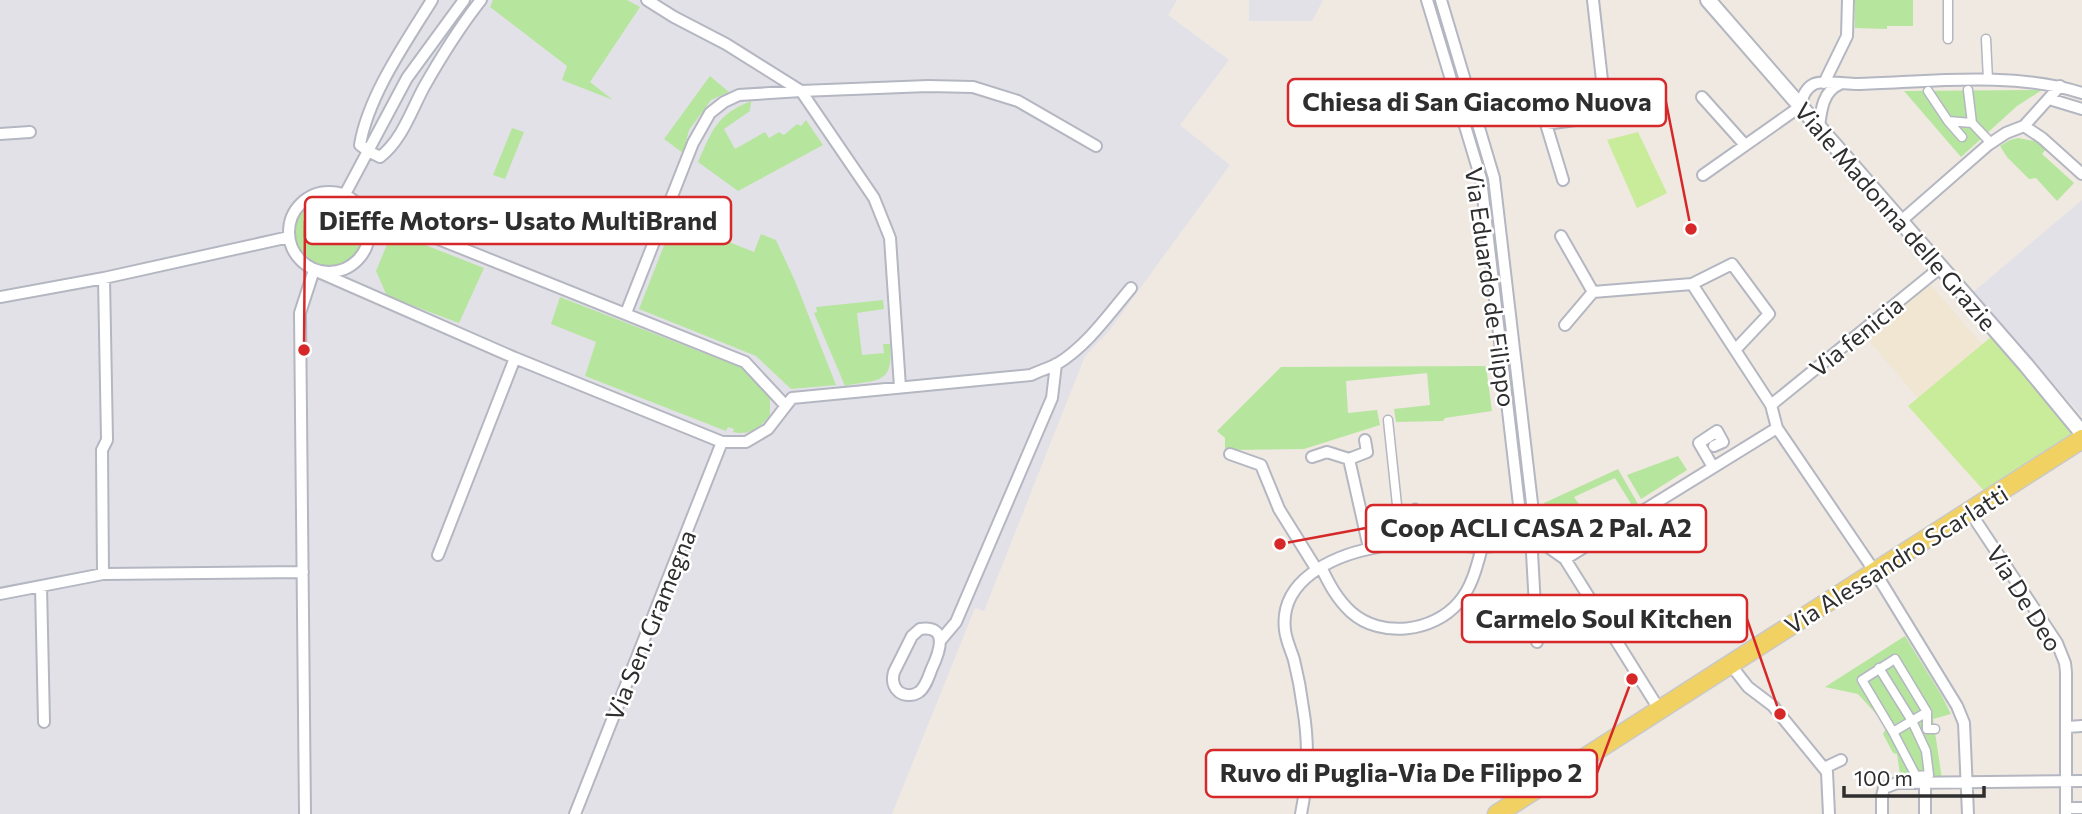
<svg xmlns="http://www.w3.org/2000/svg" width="2082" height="814" font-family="Commissioner,sans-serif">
<rect width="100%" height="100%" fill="#efe9e1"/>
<path fill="#e3e1e8" d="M0,0H1177L1168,15L1229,60L1180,125L1230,165L1109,331L1085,356L984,611L975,608L892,814H585L584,812L570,809L568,814H0Z
M1249,0H1323L1312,21H1249Z
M2082,200V416L1972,293Z"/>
<path fill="#f0e6d1" d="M1928,282L1982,345L1918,398L1866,337Z"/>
<path fill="#b6e59e" d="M493,0H627L640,7L590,82L613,100L562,80L567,66L490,7Z
M1855,0H1913V26H1887V29L1855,28Z
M710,76L729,92L711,100L689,130L683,153L664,139Z
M2042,90L2017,106L1961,157L1904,91Z
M751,101L750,111L724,129L735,149L765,132L769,138L779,132L784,135L797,124L801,126L806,120L823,145L738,191L698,162C712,131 716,115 751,101Z
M512,128L524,132L505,179L493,175Z
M2018,138L2040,142L2046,149L2042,154L2074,183L2057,201L2036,178L2029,179L2007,157L2000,146L2010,140Z
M293 234a35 35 0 1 1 70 0a35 35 0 1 1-70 0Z
M674,220L754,252L761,234L776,240L795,281L836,385L791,389L756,356L639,309Z
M415,241L484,268L459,323L387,296L376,271L388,242Z
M560,297L745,369L770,397V415C761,427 749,436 733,432L734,429L728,427L726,431L585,376L596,342L551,324Z
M883,300L884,309L857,313L862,355L884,353L883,344H890C894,386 877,379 845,386L814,313L817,312L816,307Z
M1486,366L1492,411L1445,418L1443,421L1396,422L1394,409L1430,405L1427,373L1346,381L1348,413L1377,410L1380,425L1304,449L1225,450V438L1217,431L1281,367Z
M1678,456L1687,470L1641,499L1627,475Z
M1618,469L1638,504L1633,507L1615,478L1574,497L1596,529L1569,545L1544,503Z
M1905,636L1942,696L1951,714L1933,719L1942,779L1901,781L1897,754L1893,753L1883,734L1887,726L1858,694L1825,687Z"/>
<path fill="#c9ec9a" d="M1638,132L1667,193L1637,208L1607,140Z
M1991,337L2076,434L1985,492L1908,406Z"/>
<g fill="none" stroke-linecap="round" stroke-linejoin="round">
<defs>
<path id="pedestrian" d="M1948,0V39
M1986,39L1988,80
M1968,90L1972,123L1991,143
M1928,91L1948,121L1972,123
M1948,121L1962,137
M1388,420L1401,543
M1378,513L1386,526L1412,523L1415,508
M1879,668L1912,721L1926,751L1929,775L1916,776L1893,732
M1927,712L1895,659L1862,680L1893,732L1927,712V729H1935"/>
<path id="minor" d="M432,0C406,42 368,96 360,145L368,151L380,157C402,140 411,111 424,87C441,57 459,28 481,0
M647,0L674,17L726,44L801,91L928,86L973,87L1018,101L1096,146
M1427,0L1481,179L1521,522L1531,535L1565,559L1659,709
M1441,0L1494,178L1533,512L1535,524L1531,535L1537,642
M1824,83L1847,36L1848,0
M1702,97L1745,145
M2049,99L2082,109
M2024,126L2042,138L2082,174
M1819,127C1821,110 1823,91 1840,84
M0,134L30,132
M1703,175L1801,106C1801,98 1806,88 1814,84C1823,80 1846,84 1857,84C1928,82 2014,71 2082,93
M1563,180L1546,124L1606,116L1593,0
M289 232a40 40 0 1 1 80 0a40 40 0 1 1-80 0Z
M344,196L407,78L464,0
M1901,221L1988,145L2006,133L2024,126L2060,86
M369,229L426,234L745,362L785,405
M1561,236L1593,292L1692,284
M0,297L104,278L289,237
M626,313L693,143L710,113L724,102L739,95L801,91L874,198L890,238L900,387
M1565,325L1593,292
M1736,349L1769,314L1732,264L1692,284L1771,405L1777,428L1875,572L1957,706L1964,723L1968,814
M1771,405L1941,267
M1230,454L1261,465L1279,509L1317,570
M1312,457L1327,452L1349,459L1369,548
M1349,459L1367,452L1365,440
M1713,467L1699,443L1717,431L1723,442L1714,446
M1970,512L2057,643L2065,663L2066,672V814
M438,555L515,358
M1565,559L1777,428
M1321,567C1329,584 1337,599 1351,612C1381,639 1434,632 1459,602C1472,587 1477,566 1482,547
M103,574L102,450L107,440L104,278
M41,586L44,722
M0,594L103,574L303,572
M920,629C950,625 939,653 932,668C929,675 926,687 919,692C913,696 905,696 899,692C892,686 892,679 894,672L912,636Z
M940,641L956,622L1052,398L1056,364
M1730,664L1748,687L1773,706L1827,772L1829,814
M2067,727L2082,726
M1824,768L1841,760
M1925,783V814
M2066,808H2082
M305,814L300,313L314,270L515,358L722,442H746L768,429L792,398L1031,375C1039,371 1049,368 1057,364C1087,346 1109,314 1131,288
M575,814L722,442
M1301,814C1308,779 1309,743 1303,708C1301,692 1298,676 1294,660C1291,650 1286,640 1285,630C1279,580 1333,556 1373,548C1390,544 1409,540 1426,540C1444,540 1462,547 1479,547C1498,548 1514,541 1531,535
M1882,814V796L1884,788L1897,783L2082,781"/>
<path id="tertiary" d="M1708,0L2026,365L2082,433"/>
<path id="primary" d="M1497,814L2082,439"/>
</defs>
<use href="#pedestrian" stroke="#b4b7c1" stroke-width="11"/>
<use href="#minor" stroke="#b4b7c1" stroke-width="14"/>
<use href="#tertiary" stroke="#b4b7c1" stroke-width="18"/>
<use href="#primary" stroke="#c9c9c9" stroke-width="21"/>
<use href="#pedestrian" stroke="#fff" stroke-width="8"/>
<use href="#minor" stroke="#fff" stroke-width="10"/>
<use href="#tertiary" stroke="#fff" stroke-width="14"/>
<use href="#primary" stroke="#f2d163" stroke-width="18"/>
</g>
<g text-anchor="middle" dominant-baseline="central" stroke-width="5" stroke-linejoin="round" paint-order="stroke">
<g font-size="24" fill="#2e2e2e" stroke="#fff">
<text transform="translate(1896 216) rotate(49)">Viale Madonna delle Grazie</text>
<text transform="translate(1491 287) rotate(82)">Via Eduardo de Filippo</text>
<text transform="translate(1856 336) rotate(-39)">Via fenicia</text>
<text transform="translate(1896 559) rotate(-32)">Via Alessandro Scarlatti</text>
<text transform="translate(2025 598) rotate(58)">Via De Deo</text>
<text transform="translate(650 625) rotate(-68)">Via Sen. Gramegna</text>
</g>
</g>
<path fill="none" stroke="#d62828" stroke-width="2.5" d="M1691 229L1666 102M304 350L305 221M1280 544L1366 528M1780 714L1747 619M1632 679L1597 773"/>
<g fill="#d62828" stroke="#fff" stroke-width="2.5">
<circle cx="1691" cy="229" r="7"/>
<circle cx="304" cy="350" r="7"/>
<circle cx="1280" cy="544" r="7"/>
<circle cx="1780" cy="714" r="7"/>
<circle cx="1632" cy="679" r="7"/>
</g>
<g fill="#fff" stroke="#d62828" stroke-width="2.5">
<rect x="1288" y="79" width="378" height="47" rx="7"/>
<rect x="305" y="197" width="426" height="47" rx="7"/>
<rect x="1366" y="505" width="340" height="47" rx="7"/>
<rect x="1462" y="595" width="285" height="47" rx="7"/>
<rect x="1206" y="750" width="391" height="47" rx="7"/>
</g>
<g font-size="26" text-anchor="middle" font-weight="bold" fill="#2e2e2e">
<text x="1477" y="111">Chiesa di San Giacomo Nuova</text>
<text x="518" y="230">DiEffe Motors- Usato MultiBrand</text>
<text x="1536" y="537">Coop ACLI CASA 2 Pal. A2</text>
<text x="1604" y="628">Carmelo Soul Kitchen</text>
<text x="1401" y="782">Ruvo di Puglia-Via De Filippo 2</text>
</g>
<path d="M1844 786v10h140v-10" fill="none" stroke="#2e2e2e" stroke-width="3.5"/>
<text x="1854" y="786" font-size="21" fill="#2e2e2e" stroke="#ffffff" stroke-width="5" paint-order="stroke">100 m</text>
</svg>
